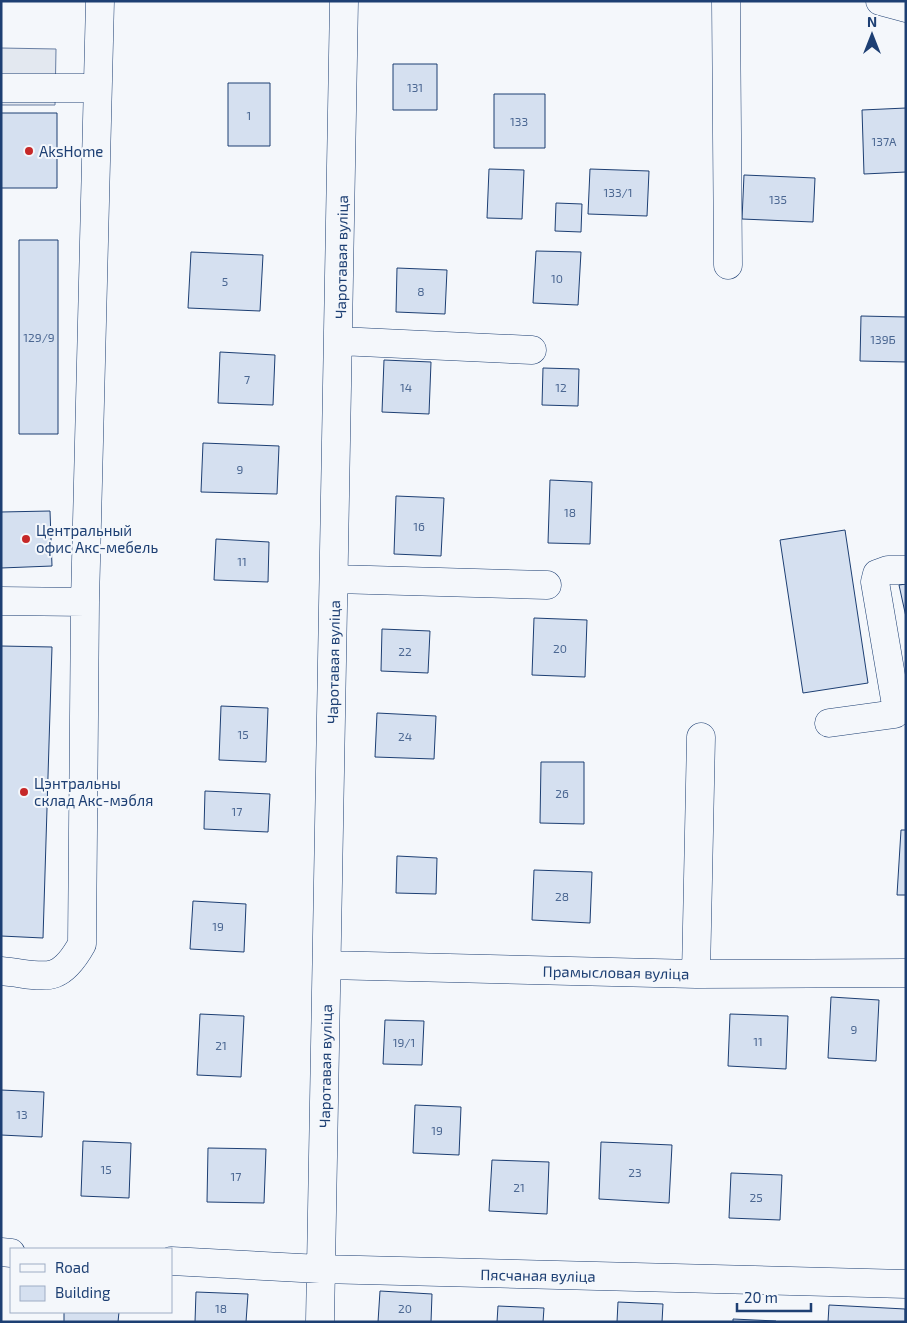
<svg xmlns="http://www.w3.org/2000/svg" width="907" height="1323" font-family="'Exo 2',sans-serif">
<rect width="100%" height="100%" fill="#f4f7fb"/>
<path fill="#e3e8f0" stroke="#687fa3" d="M1,48L56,49L55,105H1Z"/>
<path fill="#d5e0f0" stroke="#1d3f73" d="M393,64H437V110H393Z
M228,83H270V146H228Z
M494,94H545V148H494Z
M906,108V172L864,174L862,110Z
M1,113H57V188H1Z
M489,169L524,170L522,219L487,218Z
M590,169L649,171L647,216L588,214Z
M744,175L815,178L813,222L742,219Z
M556,203L582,204L581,232L555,231Z
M19,240H58V434H19Z
M536,251L581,252L578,305L533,303Z
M191,252L263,255L260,311L188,308Z
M397,268L447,270L445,314L396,312Z
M861,316L906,317V362L860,361Z
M220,352L275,355L273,405L218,403Z
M384,360L431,362L429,414L382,412Z
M543,368L579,369L578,406L542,405Z
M203,443L279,446L277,494L201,492Z
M550,480L592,482L590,544L548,543Z
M396,496L444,498L441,556L394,554Z
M50,511L52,566L1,568V512Z
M845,530L868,683L803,693L780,540Z
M216,539L269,542L268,582L214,580Z
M906,584V617L899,585Z
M534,618L587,620L585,677L532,675Z
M382,629L430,631L428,673L381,671Z
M1,646L52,647L43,938L1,936Z
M221,706L268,708L266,762L219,760Z
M377,713L436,716L434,759L375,757Z
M541,762H584V824L540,823Z
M205,791L270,794L268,832L204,829Z
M901,830H906V895H897Z
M397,856L437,858L436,894L396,893Z
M534,870L592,872L590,923L532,920Z
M193,901L246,904L244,952L190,949Z
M831,997L879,1000L876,1061L828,1058Z
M200,1014L244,1016L241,1077L197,1075Z
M730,1014L788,1016L786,1069L728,1066Z
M385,1020L424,1021L422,1065L383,1064Z
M1,1090L44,1092L42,1137L1,1135Z
M415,1105L461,1107L459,1155L413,1153Z
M83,1141L131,1143L129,1198L81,1196Z
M601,1142L672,1145L669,1203L599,1199Z
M208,1148L266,1149L264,1203L207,1202Z
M492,1160L549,1162L547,1214L489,1211Z
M731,1173L782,1175L780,1220L729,1218Z
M380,1291L432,1294L431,1322H378Z
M196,1292L248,1294L246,1322H195Z
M618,1302L663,1304L662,1322H617Z
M829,1305L905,1309V1322H828Z
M498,1306L544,1308L543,1322H497Z
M64,1312H119L118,1322H64Z
M733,1319L776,1321V1322H733Z"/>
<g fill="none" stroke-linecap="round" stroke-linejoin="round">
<defs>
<path id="minor" d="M726,1L728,265
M880,1L906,8
M1,88H97
M339,341L532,350
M335,579L547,585
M1,601L85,602
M829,723L895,714L896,705L875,582L877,574L888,570H906
M327,965L696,974L906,973
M1,971C44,975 58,987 82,944L85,602L100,1
M696,974L701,737
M1,1252L11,1253
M171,1261L320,1269L906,1284
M320,1322L344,1"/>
</defs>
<use href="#minor" stroke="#1d3f73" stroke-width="29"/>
<use href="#minor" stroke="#f4f7fb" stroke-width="28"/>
</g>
<g fill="#c62828" stroke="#f4f7fb" stroke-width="2">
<circle cx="29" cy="151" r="5"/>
<circle cx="26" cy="539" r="5"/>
<circle cx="24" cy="792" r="5"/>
</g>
<g text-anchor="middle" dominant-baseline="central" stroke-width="4" stroke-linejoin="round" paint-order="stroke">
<g font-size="12" fill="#4b6792">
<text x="415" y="87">131</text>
<text x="249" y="115">1</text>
<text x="519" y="121">133</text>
<text x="884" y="141">137А</text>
<text x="618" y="192">133/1</text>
<text x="778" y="199">135</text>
<text x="557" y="278">10</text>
<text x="225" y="281">5</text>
<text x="421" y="291">8</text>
<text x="39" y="337">129/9</text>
<text x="883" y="339">139Б</text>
<text x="247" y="379">7</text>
<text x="406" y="387">14</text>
<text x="561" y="387">12</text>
<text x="240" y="469">9</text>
<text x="570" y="512">18</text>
<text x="419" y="526">16</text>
<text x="242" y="561">11</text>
<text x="560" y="648">20</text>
<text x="405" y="651">22</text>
<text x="243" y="734">15</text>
<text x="405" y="736">24</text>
<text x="562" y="793">26</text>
<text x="237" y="811">17</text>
<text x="562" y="896">28</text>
<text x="218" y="926">19</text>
<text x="854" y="1029">9</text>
<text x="758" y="1041">11</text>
<text x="404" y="1042">19/1</text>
<text x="221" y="1045">21</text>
<text x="22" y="1114">13</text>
<text x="437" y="1130">19</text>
<text x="106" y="1169">15</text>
<text x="635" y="1172">23</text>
<text x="236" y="1176">17</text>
<text x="519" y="1187">21</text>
<text x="756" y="1197">25</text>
<text x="221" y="1308">18</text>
<text x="405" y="1308">20</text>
</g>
<g font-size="15" fill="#1d3f73" stroke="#f4f7fb" text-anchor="start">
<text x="39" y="151">AksHome</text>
<text x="36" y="530">Центральный<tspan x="36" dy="17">офис Акс-мебель</tspan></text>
<text x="34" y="783">Цэнтральны<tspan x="34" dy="17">склад Акс-мэбля</tspan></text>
</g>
<g font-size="15" fill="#1d3f73" stroke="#f4f7fb">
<text transform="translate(341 257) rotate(-89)">Чаротавая вуліца</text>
<text transform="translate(333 662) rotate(-89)">Чаротавая вуліца</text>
<text transform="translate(616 972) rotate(1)">Прамысловая вуліца</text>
<text transform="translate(325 1066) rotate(-89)">Чаротавая вуліца</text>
<text transform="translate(538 1275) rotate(1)">Пясчаная вуліца</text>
</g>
</g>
<rect width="907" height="1323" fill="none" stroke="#1d3f73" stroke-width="5"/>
<rect x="10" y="1248" width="162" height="65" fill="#f4f7fb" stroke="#9eadc5"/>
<rect x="20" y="1264" width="25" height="8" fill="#f4f7fb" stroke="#9eadc5"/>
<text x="55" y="1273" font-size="15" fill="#1d3f73">Road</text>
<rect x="20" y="1286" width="25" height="15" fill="#d5e0f0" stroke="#9eadc5"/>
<text x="55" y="1298" font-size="15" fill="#1d3f73">Building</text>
<g transform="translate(872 35)" stroke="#f4f7fb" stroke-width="4" paint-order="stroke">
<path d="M0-4L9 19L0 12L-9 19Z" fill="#1d3f73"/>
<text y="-8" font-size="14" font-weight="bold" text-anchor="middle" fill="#1d3f73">N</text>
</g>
<path d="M737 1303v8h74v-8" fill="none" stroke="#1d3f73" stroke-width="2.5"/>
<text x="744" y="1303" font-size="15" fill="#1d3f73" stroke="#f4f7fb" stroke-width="4" paint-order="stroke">20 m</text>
</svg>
